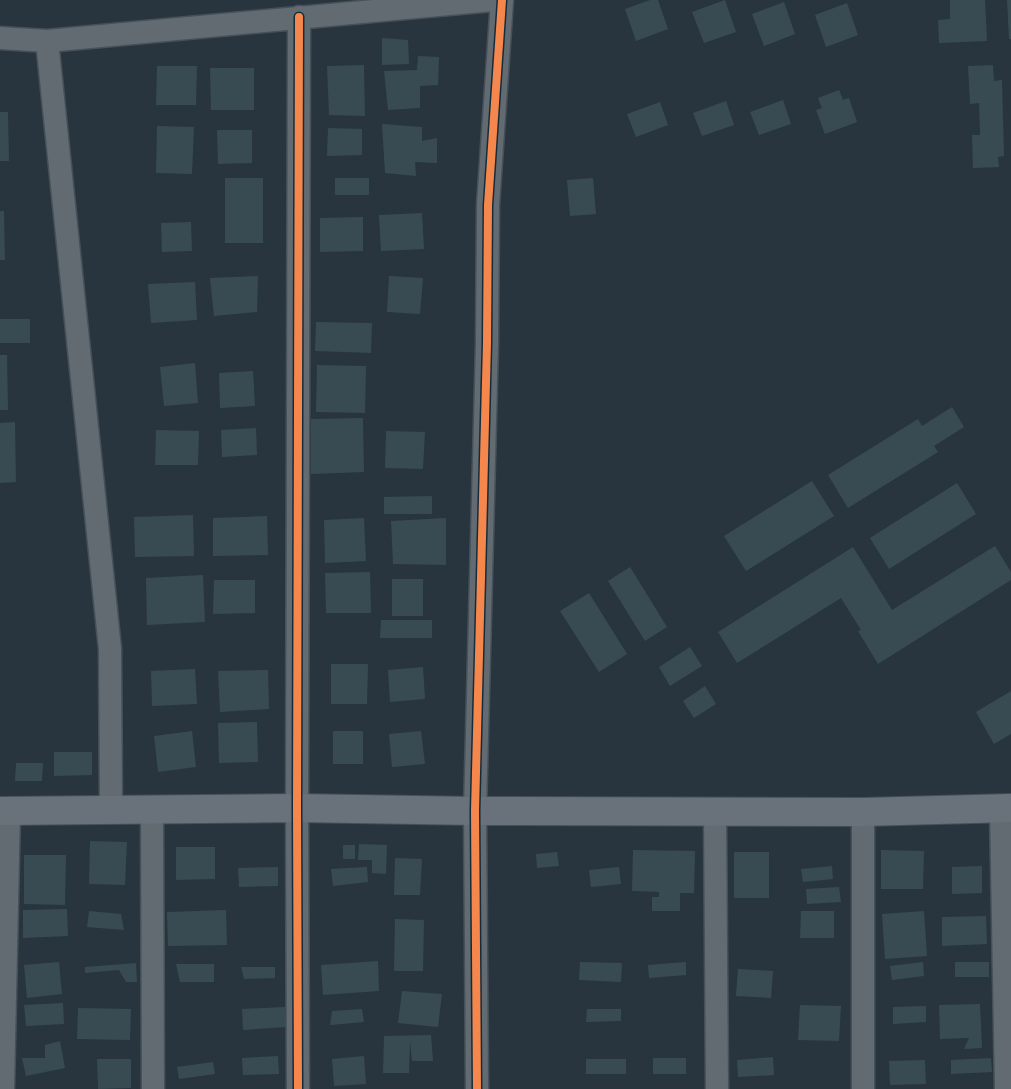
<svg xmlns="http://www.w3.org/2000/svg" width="1011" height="1089" font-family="Barlow,sans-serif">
<rect width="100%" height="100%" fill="#28353e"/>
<path fill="#394b52" d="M650,0H658L668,29L636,41L625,9Z
M725,0L736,32L704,43L692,12Z
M950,0H985L987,41L939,43L938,20L950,19Z
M1007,0H1011V39H1009Z
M784,2L795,34L764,46L752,14Z
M847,3L858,35L826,47L815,15Z
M382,38L408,40L409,64L382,65Z
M418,56L439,57L438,85L420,86V108L388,110L384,71L417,70Z
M364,65L365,116L329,115L327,66Z
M993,65L994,81L1002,80L1004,156L998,157L999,167L973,168L972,135H980L979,103L970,104L968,66Z
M157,66H197L196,105H156Z
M210,68H254V110H211Z
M839,90L843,100L849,98L857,122L825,134L816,110L822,108L818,98Z
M783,100L791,124L759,135L750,112Z
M726,101L734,125L702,136L693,113Z
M660,102L668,125L636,137L627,114Z
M0,112H8L9,161H0Z
M382,124L422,127V141L437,138V163L415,162L416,176L385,173Z
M157,126L194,127L192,174L156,173Z
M328,128L362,129V155L327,156Z
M217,130H252V163L218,164Z
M225,178H263V243H225Z
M335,178H369V195H335Z
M593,178L596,214L570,216L567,180Z
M0,211H4L5,260H0Z
M422,213L424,249L381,251L379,215Z
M363,217V251L320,252V218Z
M191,222L192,251L162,252L161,223Z
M258,276L257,312L214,316L210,278Z
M389,276L423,278L420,314L387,312Z
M195,282L197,320L151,323L148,284Z
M0,319H30V343H0Z
M316,322L372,323L371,353L315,351Z
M0,355H7L8,410H0Z
M195,363L198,403L164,406L160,367Z
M317,365L366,366L365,413L316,412Z
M253,371L255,406L220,408L219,373Z
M952,407L964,427L934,446L938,452L848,508L828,475L918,419L922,426Z
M363,418L364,472L311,474V419Z
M15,422L16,482L0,483V423Z
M256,428L257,455L222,457L221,430Z
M156,430L199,431L198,465H155Z
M386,431L425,432L423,469L385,468Z
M812,481L834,516L746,571L724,536Z
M957,483L976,514L889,569L870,538Z
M432,496V514H384V497Z
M193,515L194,556L135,557L134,517Z
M267,516L268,555L213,556V518Z
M364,518L366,561L325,563L324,520Z
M446,518V565L393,564L391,521Z
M995,546L1011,572V580L878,664L858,631L861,630L841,598L737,663L718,632L853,547L892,610Z
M630,567L667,627L645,641L608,581Z
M370,572L371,613H326L325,573Z
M203,575L205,622L147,625L146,578Z
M392,579H423V616H392Z
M214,580H255V613L213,614Z
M589,593L627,654L599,672L560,611Z
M381,620H432V638H380Z
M690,647L702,666L670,686L659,667Z
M331,664H368L367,704H331Z
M423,667L425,699L390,702L388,670Z
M195,669L197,704L152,706L151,671Z
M268,670L269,709L220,712L218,671Z
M705,686L716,704L694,718L683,701Z
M1011,691V734L994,744L976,712Z
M257,722L258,762L219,763L218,723Z
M192,731L196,767L158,772L154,736Z
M333,731H363V764H333Z
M421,731L425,764L392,767L389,734Z
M54,752H92V775L54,776Z
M16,763H43L42,781H15Z
M90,841L127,842L125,885L89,884Z
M359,844L387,845L386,874L372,873V860H358Z
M343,845H355V859H343Z
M176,847H215V879L176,880Z
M633,850L695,851L694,893H680V911H652V897H659V892L632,891Z
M881,850L924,851L923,889H881Z
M557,852L559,866L537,868L536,854Z
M734,852H769V898H734Z
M24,855H66L65,905L24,904Z
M395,858L422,859L420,895H394Z
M832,866L833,879L803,882L801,869Z
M982,866V893L952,894V867Z
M278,867V886L239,887L238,868Z
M367,867L368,882L333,886L331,869Z
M619,867L621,884L591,887L589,870Z
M839,887L841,902L807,904L806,889Z
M67,909L68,936L23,938V910Z
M226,910L227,945L168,946L167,912Z
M89,911L121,914L124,930L87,927Z
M801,911H834V938H800Z
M924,911L927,956L885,959L882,914Z
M986,916L987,944L942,946V917Z
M395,919L424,920L423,971H394Z
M378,961L379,991L323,995L321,965Z
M59,962L62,994L27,998L24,965Z
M580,962L622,963L621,982L579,980Z
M686,962V975L649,978L648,965Z
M923,962L924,976L892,980L890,966Z
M955,962H989V977H955Z
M136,963L137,982H126L119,970L85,973V967Z
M176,964H214V982H180Z
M241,967H275V978L244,979Z
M738,969L773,971L771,998L736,996Z
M402,991L442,994L438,1027L398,1023Z
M63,1003L64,1024L26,1026L24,1005Z
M980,1004L982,1048L964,1049L969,1038L940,1039L939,1005Z
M800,1005L841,1006L839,1041L798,1040Z
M926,1006V1022L893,1024V1007Z
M285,1007L286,1027L243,1030L242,1009Z
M78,1008L131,1009L130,1040L77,1039Z
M362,1009L364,1022L330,1025L332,1011Z
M587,1009H621V1021L586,1022Z
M431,1035L433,1061H412L410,1041L409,1073H383L384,1036Z
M60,1041L65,1068L26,1076L22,1058H45V1045Z
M278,1056L279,1074L243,1075L242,1058Z
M364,1056L366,1084L334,1086L332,1059Z
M773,1057L774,1075L738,1077L737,1060Z
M653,1058H686V1074H653Z
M991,1058L992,1072L951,1074V1060Z
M97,1059H131V1088L98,1089Z
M586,1059H626V1074H586Z
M925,1060L926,1084L890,1085L889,1061Z
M213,1062L215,1074L179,1079L177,1067Z"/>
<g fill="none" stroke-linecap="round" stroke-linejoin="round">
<defs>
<path id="street" d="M0,38L47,41L110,649L111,809
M47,41L493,0
M1001,808L1006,1089
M152,809L153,1089
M715,811L717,1089
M3,1089L9,811
M298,1089L297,808L299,17
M477,1089L475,811L487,343L488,205L502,0
M863,1089V812"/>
<path id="secondary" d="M0,811L297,808L475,811L863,812L1011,808"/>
</defs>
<use href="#street" stroke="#455058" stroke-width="25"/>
<use href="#secondary" stroke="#455058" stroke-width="30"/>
<use href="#street" stroke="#626b71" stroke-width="22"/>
<use href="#secondary" stroke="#69727a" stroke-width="28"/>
<defs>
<path id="cycleway" d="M298,1089L297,808L299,17
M477,1089L475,811L487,343L488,205L502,0"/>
</defs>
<use href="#cycleway" stroke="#162c3b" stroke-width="11"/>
<use href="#cycleway" stroke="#f5874c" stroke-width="8"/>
</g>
</svg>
